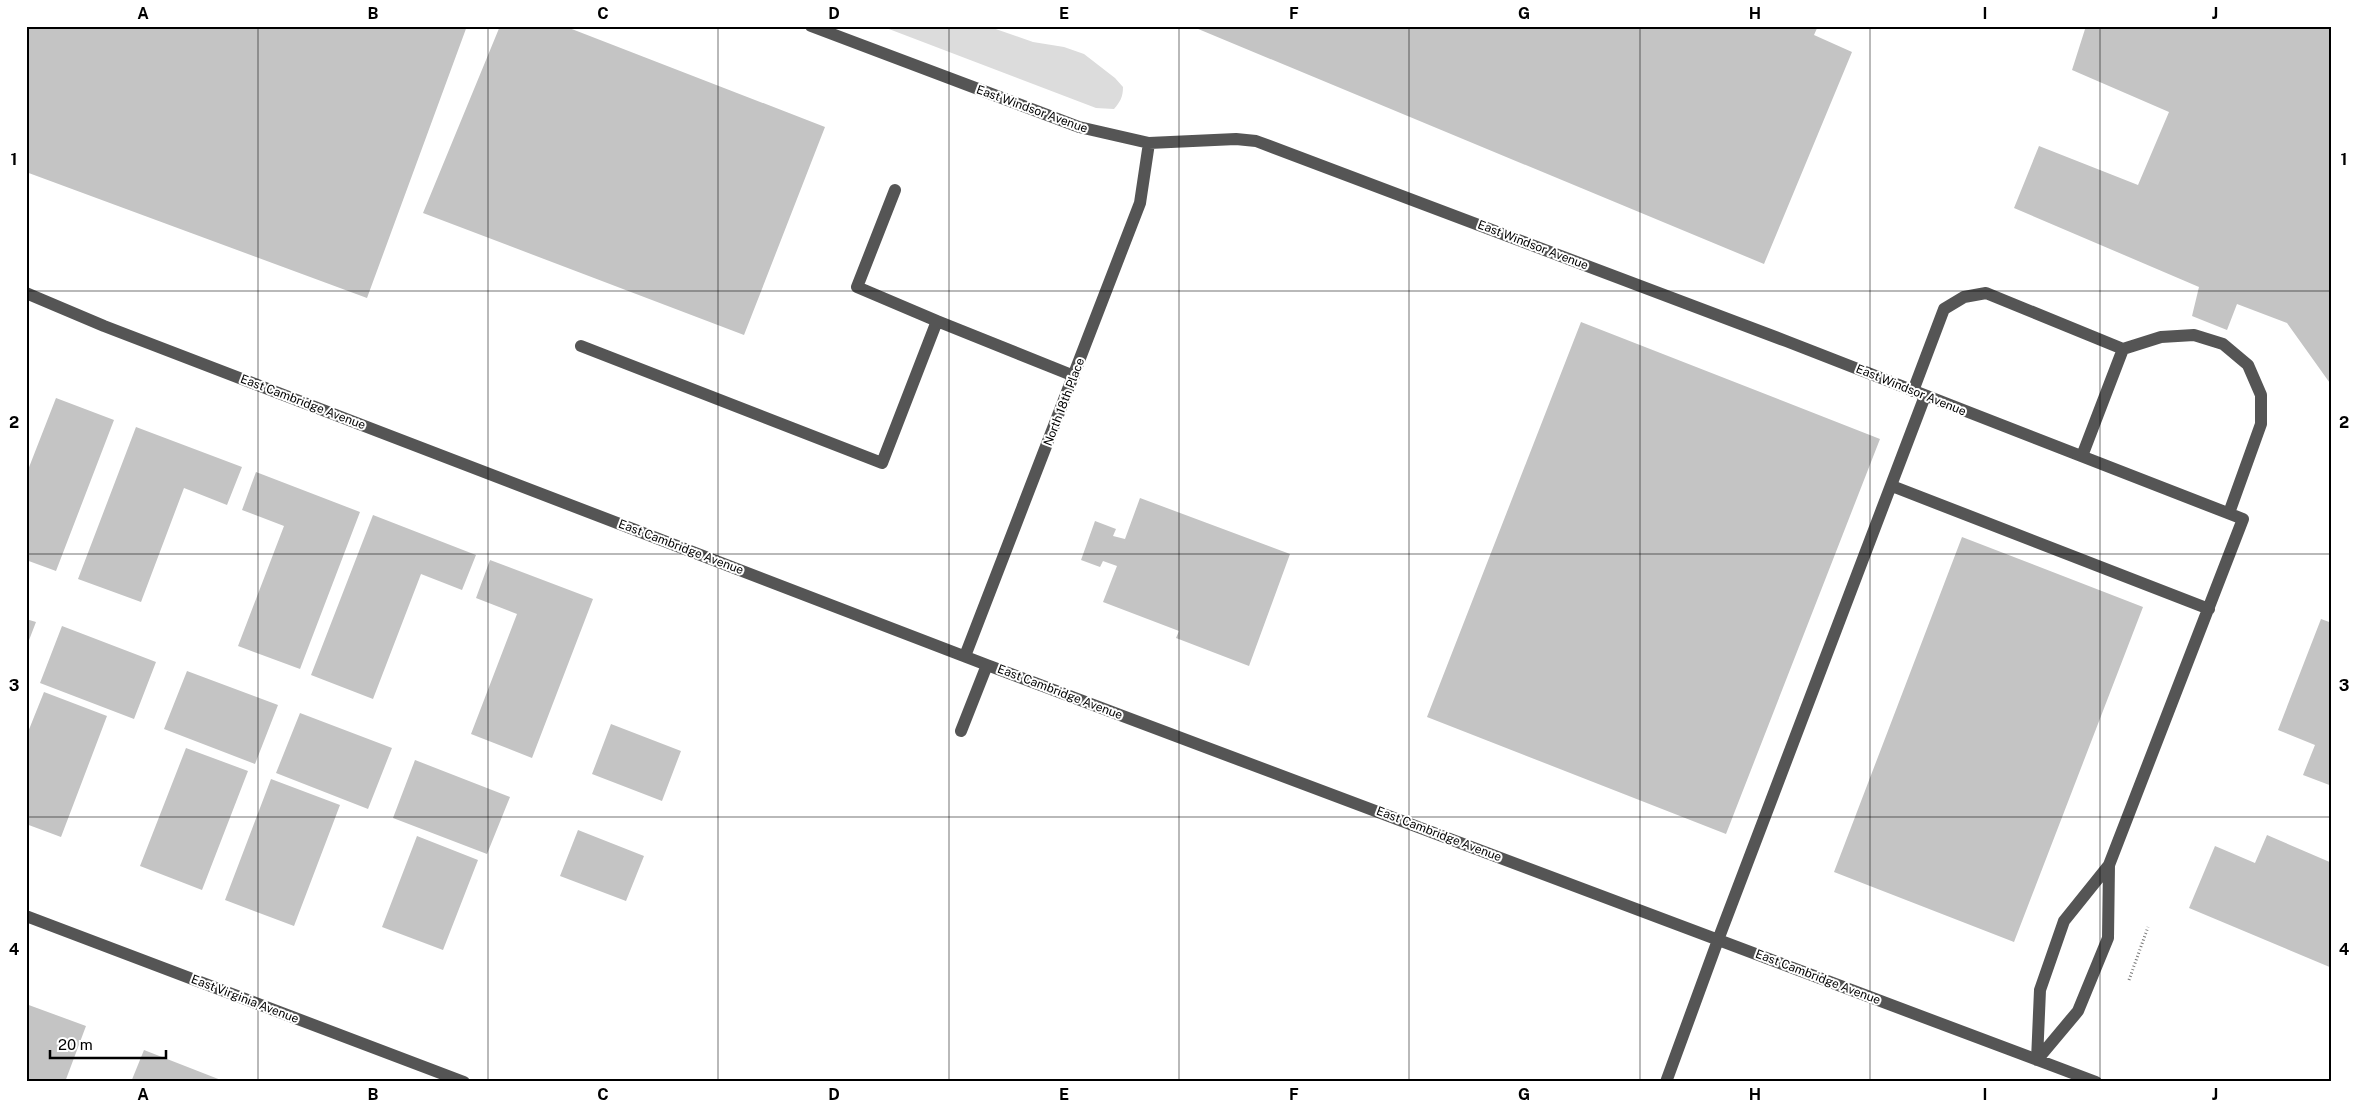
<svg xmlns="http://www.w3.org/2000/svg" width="2358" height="1108" font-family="'Public Sans',sans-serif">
<rect width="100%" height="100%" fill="#fff"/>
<path fill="#dcdcdc" d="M881,26H987L1033,42L1064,47L1084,54L1115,78L1123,87C1123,97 1120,102 1114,109L1096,108Z"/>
<path fill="#c4c4c4" d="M26,26H467L367,298L26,172Z
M500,26H564L825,127L744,335L423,213Z
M1191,26H1818L1814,35L1852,52L1764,264Z
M2086,26H2332V386L2287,323L2237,304L2227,330L2192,316L2199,287L2014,208L2039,146L2138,185L2169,112L2072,70Z
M1581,322L1880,439L1726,834L1427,717Z
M56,398L114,420L56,571L26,560V475Z
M136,427L242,467L227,505L184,488L141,602L78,579Z
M256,472L360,512L300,669L238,646L284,526L242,510Z
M1140,498L1290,554L1249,666L1176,638L1179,631L1103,602L1117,566L1103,561L1100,567L1081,560L1095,521L1116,529L1113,536L1125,539Z
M373,515L476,555L462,590L421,574L373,699L311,675Z
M1962,537L2143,607L2014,942L1834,872Z
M490,560L593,599L532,758L471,734L517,614L476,598Z
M26,619L36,622L26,648Z
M2321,619L2332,623V786L2303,775L2315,745L2278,730Z
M62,626L156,662L134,719L40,683Z
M187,671L278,705L255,764L164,729Z
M44,692L107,716L61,837L26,824V737Z
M300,713L392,748L368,809L276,773Z
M611,724L681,751L662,801L592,774Z
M186,748L248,771L202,890L140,866Z
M415,760L510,797L487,854L393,818Z
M271,779L340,805L294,926L225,900Z
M578,830L644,856L626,901L560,876Z
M2267,835L2332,863V968L2189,908L2215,846L2255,863Z
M417,836L478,860L443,950L382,927Z
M26,1004L86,1026L65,1082H26Z
M144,1050L226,1082H131Z"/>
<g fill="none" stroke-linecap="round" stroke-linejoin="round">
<path stroke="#777" stroke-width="3" stroke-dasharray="1 2.5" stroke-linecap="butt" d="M2129,980L2148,927"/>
<path stroke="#555" stroke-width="12" d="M811,26L1079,127L1149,143L1236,139L1256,141L1786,341L2243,519L2109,865L2064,921L2040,990L2037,1060
M895,190L857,287L937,321
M26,293L104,326L987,665L2096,1082
M581,346L882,463L937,321L1074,376
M1913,391L1944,309L1964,297L1986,293L2123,349L2161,337L2194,335L2223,344L2248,365L2261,395V424L2229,513
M2082,456L2123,349
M1892,486L2209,609
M965,656L1140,203L1149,143
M961,731L987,665
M26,916L464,1082
M2037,1060L2078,1011L2108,938L2109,865
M1666,1082L1718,940L1925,396"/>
</g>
<path fill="none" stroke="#000" stroke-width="1" stroke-opacity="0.55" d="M258,26V1082M488,26V1082M718,26V1082M949,26V1082M1179,26V1082M1409,26V1082M1640,26V1082M1870,26V1082M2100,26V1082M26,291H2332M26,554H2332M26,817H2332"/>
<g text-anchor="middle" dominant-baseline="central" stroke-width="4" stroke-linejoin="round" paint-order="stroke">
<g font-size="12" fill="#000" stroke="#fff">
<text transform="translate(1032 109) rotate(20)">East Windsor Avenue</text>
<text transform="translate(1533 245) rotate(21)">East Windsor Avenue</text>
<text transform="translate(1911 390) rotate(22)">East Windsor Avenue</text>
<text transform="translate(303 402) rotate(21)">East Cambridge Avenue</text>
<text transform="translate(1064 402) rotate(-69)">North 18th Place</text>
<text transform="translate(681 547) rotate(21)">East Cambridge Avenue</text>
<text transform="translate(1060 692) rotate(21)">East Cambridge Avenue</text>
<text transform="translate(1439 834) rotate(21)">East Cambridge Avenue</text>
<text transform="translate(1818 977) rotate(21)">East Cambridge Avenue</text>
<text transform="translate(245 999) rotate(21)">East Virginia Avenue</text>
</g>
</g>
<rect width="2358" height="1108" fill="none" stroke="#ffffff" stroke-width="55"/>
<path d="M50 1050v8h116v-8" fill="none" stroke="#000000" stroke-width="2.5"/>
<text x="58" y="1050" font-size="15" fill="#000000" stroke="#ffffff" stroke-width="4" paint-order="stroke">20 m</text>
<rect x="28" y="28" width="2302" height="1052" fill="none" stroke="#000" stroke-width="2"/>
<g font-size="16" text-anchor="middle" font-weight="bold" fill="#000">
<text x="143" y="19">A</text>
<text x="373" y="19">B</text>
<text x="603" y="19">C</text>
<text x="834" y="19">D</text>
<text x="1064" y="19">E</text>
<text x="1294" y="19">F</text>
<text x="1524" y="19">G</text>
<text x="1755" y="19">H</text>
<text x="1985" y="19">I</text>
<text x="2215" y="19">J</text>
<text x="14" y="165">1</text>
<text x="2344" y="165">1</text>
<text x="14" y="428">2</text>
<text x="2344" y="428">2</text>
<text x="14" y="691">3</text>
<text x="2344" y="691">3</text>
<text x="14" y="955">4</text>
<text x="2344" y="955">4</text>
<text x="143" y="1100">A</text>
<text x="373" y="1100">B</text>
<text x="603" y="1100">C</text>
<text x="834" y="1100">D</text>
<text x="1064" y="1100">E</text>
<text x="1294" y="1100">F</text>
<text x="1524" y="1100">G</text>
<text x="1755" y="1100">H</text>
<text x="1985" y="1100">I</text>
<text x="2215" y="1100">J</text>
</g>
</svg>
